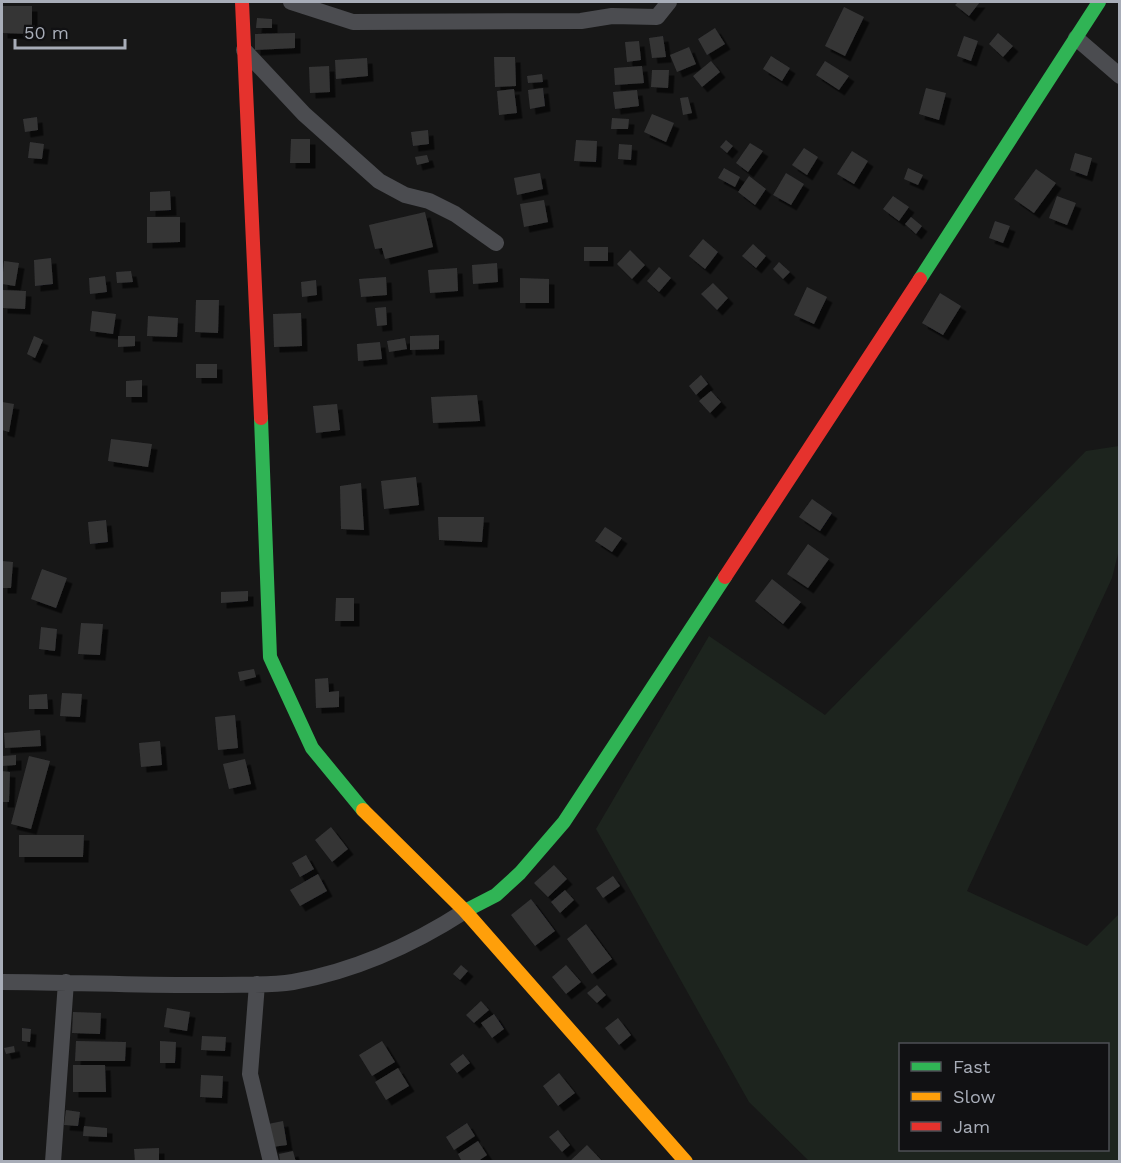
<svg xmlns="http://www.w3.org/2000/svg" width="1121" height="1163" font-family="'Work Sans',sans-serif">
<defs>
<filter id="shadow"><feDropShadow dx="5.5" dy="5.5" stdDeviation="0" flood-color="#0009"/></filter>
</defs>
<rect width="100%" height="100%" fill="#171717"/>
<path fill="#1d241e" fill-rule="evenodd" d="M1119,446V550L1112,578L967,891L1087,946L1119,914V1161H809L749,1102L596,829L709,636L825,715L1086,451ZM900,1044H1108V1150H900Z"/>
<path fill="#353536" filter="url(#shadow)" d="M958,2H980L969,16L955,5Z
M2,6H32V34L2,33Z
M844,7L864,17L845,56L825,46Z
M257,18L272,19V28H256Z
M715,28L725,44L707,55L698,39Z
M295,33V48L255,50V34Z
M998,33L1013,46L1003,57L989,44Z
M663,36L666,57L652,58L649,38Z
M964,36L978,41L971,61L957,56Z
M639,41L641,60L627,62L625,42Z
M689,47L696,64L677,72L670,55Z
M771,56L790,68L782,81L763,69Z
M494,57H515L516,86L495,87Z
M367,58L368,76L336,79L335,60Z
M711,61L720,72L702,87L693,76Z
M825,61L849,76L839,90L816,75Z
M329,66L330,92L310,93L309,67Z
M642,66L644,83L615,85L614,68Z
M652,70H669L668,88L651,87Z
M542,74L543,82L528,83L527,76Z
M543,88L545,106L530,109L528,90Z
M926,88L946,93L939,120L919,114Z
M514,89L517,113L499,115L497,91Z
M637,90L639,106L615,109L613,92Z
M688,97L692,113L683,115L680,98Z
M652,114L674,123L666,142L644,132Z
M37,117L38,130L25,132L23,119Z
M612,118L629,119L628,129H611Z
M428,130L429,144L413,146L411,132Z
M291,139H310V163H290Z
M576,140L597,141L596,162L574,161Z
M726,140L733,146L727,153L720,147Z
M30,142L44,144L42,159L28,158Z
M750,143L763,151L748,172L736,163Z
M619,144L632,145L631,160L618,159Z
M804,148L818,157L807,175L792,165Z
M852,151L868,161L854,184L837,174Z
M1075,153L1092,158L1087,176L1070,170Z
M427,155L429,162L417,165L415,157Z
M724,168L740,177L735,187L718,178Z
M908,168L923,175L918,185L904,179Z
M1036,169L1056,183L1034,213L1014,199Z
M540,173L543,189L517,195L514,178Z
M786,173L804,184L791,205L773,195Z
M749,176L766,189L755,205L738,192Z
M170,191L171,210L150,211V192Z
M893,196L909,207L899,221L883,209Z
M1057,196L1076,203L1067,225L1049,218Z
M544,200L548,222L524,227L520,204Z
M425,212L433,247L385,259L382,248L375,249L369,225Z
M147,217H180V242L147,243Z
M911,217L922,226L916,234L905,224Z
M995,221L1010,226L1003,243L989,238Z
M703,239L718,252L705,269L689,256Z
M753,244L766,256L756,268L742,256Z
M584,247H608V261H584Z
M630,250L645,265L632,279L617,264Z
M51,258L53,284L35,286L34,260Z
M4,261L19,263L15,286L2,284Z
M779,262L790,272L783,279L773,269Z
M497,263L498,282L473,284L472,265Z
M659,267L671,278L659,292L647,281Z
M457,268L458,291L430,293L428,270Z
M131,271L133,282L117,283L116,272Z
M105,276L107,292L90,294L89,278Z
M386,277L387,295L361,297L359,279Z
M520,278L549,279V303H520Z
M316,280L317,295L302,297L301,282Z
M713,283L728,298L717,310L701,294Z
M807,287L827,297L814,324L794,315Z
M2,290L26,291L25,309L2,308Z
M940,293L961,306L943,335L922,323Z
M196,300H219L218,333L195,332Z
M386,307L387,325L377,326L375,308Z
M92,311L116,314L113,334L90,331Z
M301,313L302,346L274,347L273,314Z
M148,316L178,318L177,337L147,336Z
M439,335V349L410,350V336Z
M34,336L43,340L35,358L27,354Z
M118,336H135V346L118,347Z
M405,338L407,349L389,352L387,341Z
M380,342L382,359L358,361L357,344Z
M196,364H217V378H196Z
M701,375L708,384L696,395L689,386Z
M142,380V397H126V381Z
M711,391L721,402L710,413L699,401Z
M477,395L480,421L433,423L431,397Z
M2,402L14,404L9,432L2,430Z
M337,404L340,430L316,433L313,406Z
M111,439L152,444L148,467L108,461Z
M416,477L419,505L384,509L381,481Z
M361,483L364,530L341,529L340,486Z
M812,499L832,513L820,531L799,517Z
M438,517H484L482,542L439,540Z
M106,520L108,542L90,544L88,522Z
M605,527L622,538L612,552L595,541Z
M808,544L829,559L808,588L787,574Z
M2,561L13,562L11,588H2Z
M42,569L67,578L56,608L31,599Z
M772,579L801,602L783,624L755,601Z
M248,591V601L221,603V592Z
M336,598H354V621H335Z
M81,623L103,624L100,655L78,654Z
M41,627L57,629L55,651L39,649Z
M254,669L256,677L240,681L238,672Z
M328,678L329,692L339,691V707L316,708L315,679Z
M62,693L82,694L80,717L60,716Z
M47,694L48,709H29V695Z
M235,715L238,748L218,750L215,717Z
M40,730L41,746L5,748L4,733Z
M160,741L162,765L141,767L139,743Z
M16,755V765L2,766V756Z
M29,756L50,761L31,829L11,824Z
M245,759L251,784L229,789L223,764Z
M2,771L10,772L9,802H2Z
M331,827L348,849L332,862L315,840Z
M19,835H84L83,857H19Z
M306,855L314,869L300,877L292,863Z
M554,865L567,879L548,897L534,883Z
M318,874L327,891L300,906L290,890Z
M613,876L620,886L603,898L596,888Z
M565,890L574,900L560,913L551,902Z
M531,899L555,931L535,946L511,915Z
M586,924L612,959L592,974L567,939Z
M461,965L468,971L460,980L453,974Z
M566,965L581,982L566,994L552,977Z
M597,985L606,995L597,1003L587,993Z
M481,1001L489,1010L474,1023L466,1015Z
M167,1008L190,1012L187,1031L164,1027Z
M73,1012L101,1013L100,1034L72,1033Z
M494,1014L504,1029L492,1038L481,1023Z
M618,1018L631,1035L619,1045L605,1028Z
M22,1028L31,1029L30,1042L22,1041Z
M202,1036L226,1037L225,1051L201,1050Z
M76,1041L126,1042L125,1061H75Z
M160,1041L176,1042L175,1063H160Z
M382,1041L395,1062L372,1076L359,1055Z
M14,1046L15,1052L6,1054L4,1048Z
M463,1054L470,1063L457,1073L450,1064Z
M73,1065H105L106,1092H73Z
M398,1068L409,1086L386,1100L375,1082Z
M559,1073L575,1093L558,1106L543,1086Z
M201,1075L223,1076L222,1098L200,1097Z
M66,1110L80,1112L78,1126L64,1125Z
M283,1121L287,1145L272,1147L268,1124Z
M467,1123L475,1136L454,1150L446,1137Z
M84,1126L107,1128V1137L83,1136Z
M558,1130L570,1145L562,1152L549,1137Z
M478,1141L487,1155L477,1162H462L458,1154Z
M587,1145L603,1162H569Z
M159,1148V1162H135L134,1149Z
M293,1151L296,1162H280L279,1154Z"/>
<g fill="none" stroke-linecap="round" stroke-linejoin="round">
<path stroke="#4b4c50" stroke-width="16" d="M291,2L353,22L581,21L612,16L657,17L669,2
M1076,38L1120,76
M244,50L304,114L379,181L405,195L429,201L455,214L496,243
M2,982C73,982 144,986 216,985C241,984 269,986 293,982C354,971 414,944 465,911
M257,984L250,1074L271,1162
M53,1162L66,982"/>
<path stroke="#30b455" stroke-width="14" d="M920,279L1099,2
M261,418L270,657L312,748L363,810
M465,911L496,895L520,873L564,822L725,577"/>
<path stroke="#ff9f0a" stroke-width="14" d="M363,810L465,911L686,1162"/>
<path stroke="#e5322d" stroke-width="14" d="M242,2L261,418
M725,577L920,279"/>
</g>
<rect width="1121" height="1163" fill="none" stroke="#a8adb8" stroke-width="6"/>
<rect x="899" y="1043" width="210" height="108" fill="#111113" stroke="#4d4f55" stroke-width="1.5"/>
<rect x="911" y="1062" width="30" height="9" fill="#30b455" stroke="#4d4f55" stroke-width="1.5"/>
<text x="953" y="1073" font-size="18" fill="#a8adb8">Fast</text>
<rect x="911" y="1092" width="30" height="9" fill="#ff9f0a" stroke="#4d4f55" stroke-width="1.5"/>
<text x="953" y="1103" font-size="18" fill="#a8adb8">Slow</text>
<rect x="911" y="1122" width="30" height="9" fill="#e5322d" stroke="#4d4f55" stroke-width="1.5"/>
<text x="953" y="1133" font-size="18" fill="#a8adb8">Jam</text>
<path d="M15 39v9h110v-9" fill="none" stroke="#a8adb8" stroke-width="3"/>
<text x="24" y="39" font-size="18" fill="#a8adb8" stroke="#111113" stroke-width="4.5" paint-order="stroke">50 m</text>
</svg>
